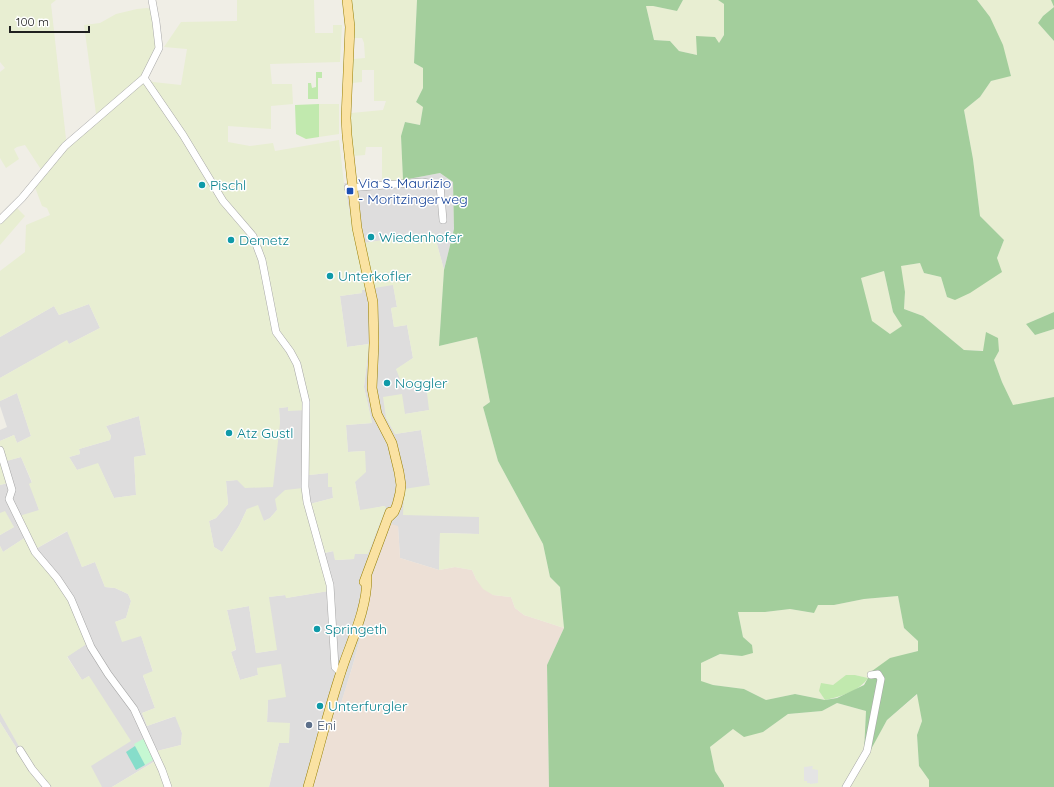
<svg xmlns="http://www.w3.org/2000/svg" width="1054" height="787" font-family="Quicksand,sans-serif">
<rect width="100%" height="100%" fill="#f0eee6"/>
<path fill="#dedddd" d="M440,173L453,182L454,229L444,270L434,233L356,244L344,183L403,180Z
M393,284L397,307L391,308L394,327L407,325L413,358L396,370L426,384L430,410L405,414L395,434L421,430L430,485L479,517V534L440,533L439,570L400,558L398,526L371,579L368,611L352,668L341,704L336,707L313,787H269L279,743H289L267,723L268,700L257,667L258,675L240,680L231,652L236,650L227,610L249,606L256,653L276,650L268,597L286,595V598L328,591L320,554L334,551L335,560L354,559V554L384,506L360,511L355,482L365,451L348,452L346,425L372,423L364,387L369,344L347,347L340,296L362,293L361,290Z
M89,304L100,328L69,344L66,341L0,378V337L54,306L59,315Z
M17,393L31,436L17,443L14,435L0,441V430L7,427L0,406V401Z
M288,407V410H310L309,475L328,473V486H332L333,498L306,505L277,510L270,518L264,521L247,509L239,526L222,552L214,547L209,521L216,518L228,504L226,481L237,480L280,423L279,408Z
M139,416L146,455L134,457L136,495L114,498L98,464L77,470L69,457L80,454L79,449L110,440L111,436L106,426Z
M21,457L32,483L30,484L39,510L29,535L3,552L0,546V535L14,527L0,513V485L8,483L2,462Z
M68,531L82,567L95,562L105,587L115,588L128,594L131,601L126,618L115,622L141,635L153,672L143,676L155,708L142,713L147,726L176,716L182,733L181,745L157,751L160,758L112,787H41L0,722V706L91,766L89,676L82,680L67,656L88,643L32,551Z"/>
<path fill="#ede0d6" d="M391,524L398,526L400,558L439,570L455,567L472,570L476,579L493,595L511,597L515,608L524,615L564,628L547,665L549,787H313L336,707L341,703L352,668L368,611L371,579Z"/>
<path fill="#e8eed2" fill-rule="evenodd" d="M0,0H56L51,4L67,148L97,121L84,25L100,23L116,14L137,9L147,8L151,9L158,48L141,76L153,82L181,85L187,49L164,47L181,22L237,21V0H314L315,33H333V25H342L340,62L270,64L272,84H292L293,104L271,106V129L228,126V142L250,146L273,143L275,151L339,140L344,183L356,244L434,233L444,270L439,346L477,337L490,402L483,407L498,461L543,544L550,577L560,587L564,628L524,615L515,608L511,597L493,595L483,589L476,579L472,570L455,567L439,570L440,533L479,534V517L403,515L404,489L430,485L421,430L395,434L386,418L383,397L402,394L405,414L429,410L426,384L403,387L396,369L413,358L407,325L394,327L391,308L397,307L393,285L362,290V293L340,296L347,347L369,344L364,387L372,423L346,425L348,452L365,451L366,472L355,482L360,510L385,506L386,508L368,554H355L354,559L335,560L333,551L320,554L329,591L286,598L285,595L269,597L277,650L256,653L249,606L227,610L236,649L231,652L240,680L258,675L257,668L281,664L286,697L268,700L267,722L290,723L289,743H279L269,787H112L159,759L157,751L181,745L182,733L175,716L147,726L142,713L155,708L143,675L153,671L141,636L122,642L115,622L126,618L131,601L128,594L115,588L105,587L95,562L82,567L67,531L32,551L69,600L88,643L67,657L82,680L89,676L131,741L91,766L102,787H50L21,750L0,713V546L3,552L29,535L19,516L39,510L29,484L32,482L21,457L3,462L8,483L0,485V441L14,435L17,443L31,436L17,393L0,401V378L67,340L69,344L100,328L89,304L59,315L54,306L0,337V271L25,252L26,225L50,215L47,208L42,206L33,182L42,171L25,145L17,147L14,149L19,159L6,168L0,158V72L5,68L0,62ZM288,407V411L309,410V475L328,473V487H332L333,498L306,505L303,488L285,490L275,499L277,510L270,518L264,521L258,505L247,509L239,526L222,552L214,547L209,521L216,518L228,504L226,481L237,480L245,488L273,487L280,423L279,408ZM139,416L146,455L134,457L136,495L114,498L98,463L77,470L69,457L80,454L79,449L110,440L111,436L106,426Z
M351,0H417L414,63L423,68V88L416,102L423,107L420,125L405,122L401,136L403,180L382,181V147H366L365,155L353,156L350,123L351,113L383,110L386,101H374V70H362V82L352,83L353,59L365,58L364,43L362,38H354Z
M683,0H718L724,4V35L719,43L697,55L679,51L670,41L654,40L646,6H653L677,11Z
M977,0H1051L1054,7L1043,16L1038,23L1054,41V312L1026,324L1035,335L1054,329V397L1013,406L1002,382L994,360L999,351L964,350L923,316L904,309L905,292L900,266L920,263L924,273L941,277L947,297L997,258L1004,240L980,216L973,159L964,110L980,97L991,81L1011,75L990,17Z
M319,104H339V134L319,137Z
M16,207L25,216L0,245V223Z
M884,271L893,312L903,326L890,334L871,321L861,278Z
M5,511L14,527L0,535V513Z
M898,596L904,628L918,641L919,651L910,653L872,671L868,678L855,675L819,691L825,700L795,694L766,700L744,689L713,685L701,682V663L720,654L742,656L752,645L743,637L738,612H765L790,609L813,613L818,605H834L864,599Z
M918,694L922,721L917,735L919,766L929,780V787H724V785L715,771L710,747L733,729L763,732L788,714L822,711L837,703L866,711L864,751L869,752L887,720Z
M0,722L41,787H0Z"/>
<path fill="#c1e9ae" d="M316,72H322V78H318V99H308V83H311L312,88L316,87Z
M319,104V137L306,139L296,134L295,105Z
M846,675H855L868,678C860,691 839,697 825,700L819,691L821,683L833,685Z"/>
<path fill="#a3ce9c" fill-rule="evenodd" d="M417,0H683L677,11L653,6H646L654,40L670,41L679,51L697,55L696,36L715,37L719,43L724,35V4L718,0H977L990,17L1003,45L1011,76L991,81L980,97L964,110L973,159L980,216L1004,240L997,258L1002,272L970,293L955,300L947,297L941,277L924,273L920,263L901,266L905,292L904,309L923,316L964,350L983,351L986,332L998,338L999,351L994,360L1002,382L1013,405L1054,397V787H929V780L919,766L917,735L922,721L917,694L887,720L869,753L864,751L866,711L837,703L822,711L788,714L763,732L744,737L733,729L710,747L715,771L724,785V787H549L547,665L564,628L560,587L550,577L543,544L498,461L483,407L490,402L477,337L439,346L444,270L454,229L453,182L440,173L403,180L401,136L405,122L420,125L423,107L416,102L423,88V68L414,63ZM884,271L893,312L902,326L890,334L872,321L861,278ZM898,596L904,628L918,641V651L890,658L872,671L864,685L837,698L825,700L795,694L766,700L744,689L713,685L701,681V663L720,654L742,656L753,653L752,645L743,637L738,612H765L790,609L814,613L818,605H834L864,599Z
M1051,0H1054V41L1038,23L1043,16L1054,7Z
M1054,312V329L1035,335L1026,324Z"/>
<path fill="#c5f8d2" d="M145,738L155,759L145,765L134,744Z"/>
<path fill="#86ddca" d="M135,746L145,765L136,770L126,752Z"/>
<path fill="#e4e4e4" d="M813,766L812,769L818,770V783L810,784V783H807V781H804V767Z"/>
<g fill="none" stroke-linecap="round" stroke-linejoin="round">
<defs>
<path id="minor" d="M144,78L183,135L223,201L253,236L262,260L276,332L290,351L297,364L306,402L305,487L307,502L330,585L335,667L341,673
M348,188L422,182L440,185L443,220
M0,220L22,198L65,146L144,78L159,48L156,22L152,0
M0,450L12,490L9,499L35,552L57,578L71,599L91,647L108,674L134,709L162,770L168,787
M20,750L32,769L47,787
M846,787L867,751L881,679L878,674L871,675"/>
<path id="major" d="M347,0L350,27L346,118L347,135L357,228L373,302L374,343L372,388L377,414L392,443L399,472L401,485L400,493L397,505L394,512L389,517
M364,582L390,512
M308,787C320,746 330,703 344,663C354,635 367,607 367,577"/>
</defs>
<use href="#minor" stroke="#a7a7a7" stroke-width="8"/>
<use href="#major" stroke="#987f03" stroke-width="10"/>
<use href="#minor" stroke="#fff" stroke-width="7"/>
<use href="#major" stroke="#fae2a2" stroke-width="9"/>
</g>
<g fill="#0f9aa8" stroke="#fff" stroke-width="1.5">
<circle cx="202" cy="185" r="4"/>
<circle cx="371" cy="237" r="4"/>
<circle cx="231" cy="240" r="4"/>
<circle cx="330" cy="276" r="4"/>
<circle cx="387" cy="383" r="4"/>
<circle cx="229" cy="433" r="4"/>
<circle cx="317" cy="629" r="4"/>
<circle cx="320" cy="706" r="4"/>
</g>
<rect fill="#1a4fb4" stroke="#fff" stroke-width="1.5" x="346" y="187" width="8" height="8" rx="2"/>
<circle fill="#5c6f8a" stroke="#fff" stroke-width="1.5" cx="309" cy="725" r="4"/>
<g text-anchor="middle" dominant-baseline="central" stroke-width="3" stroke-linejoin="round" paint-order="stroke">
<g font-size="14" fill="#164399" stroke="#fff" text-anchor="start">
<text x="358" y="183">Via S. Maurizio<tspan x="358" dy="16">- Moritzingerweg</tspan></text>
</g>
<g font-size="14" fill="#0d838f" stroke="#fff" text-anchor="start">
<text x="210" y="185">Pischl</text>
<text x="379" y="237">Wiedenhofer</text>
<text x="239" y="240">Demetz</text>
<text x="338" y="276">Unterkofler</text>
<text x="395" y="383">Noggler</text>
<text x="237" y="433">Atz Gustl</text>
<text x="325" y="629">Springeth</text>
<text x="328" y="706">Unterfurgler</text>
</g>
<g font-size="14" fill="#4e5e75" stroke="#fff" text-anchor="start">
<text x="317" y="725">Eni</text>
</g>
</g>
<path d="M10 26v6h79v-6" fill="none" stroke="#202020" stroke-width="2"/>
<text x="16" y="26" font-size="12" fill="#202020" stroke="#ffffff" stroke-width="3" paint-order="stroke">100 m</text>
</svg>
